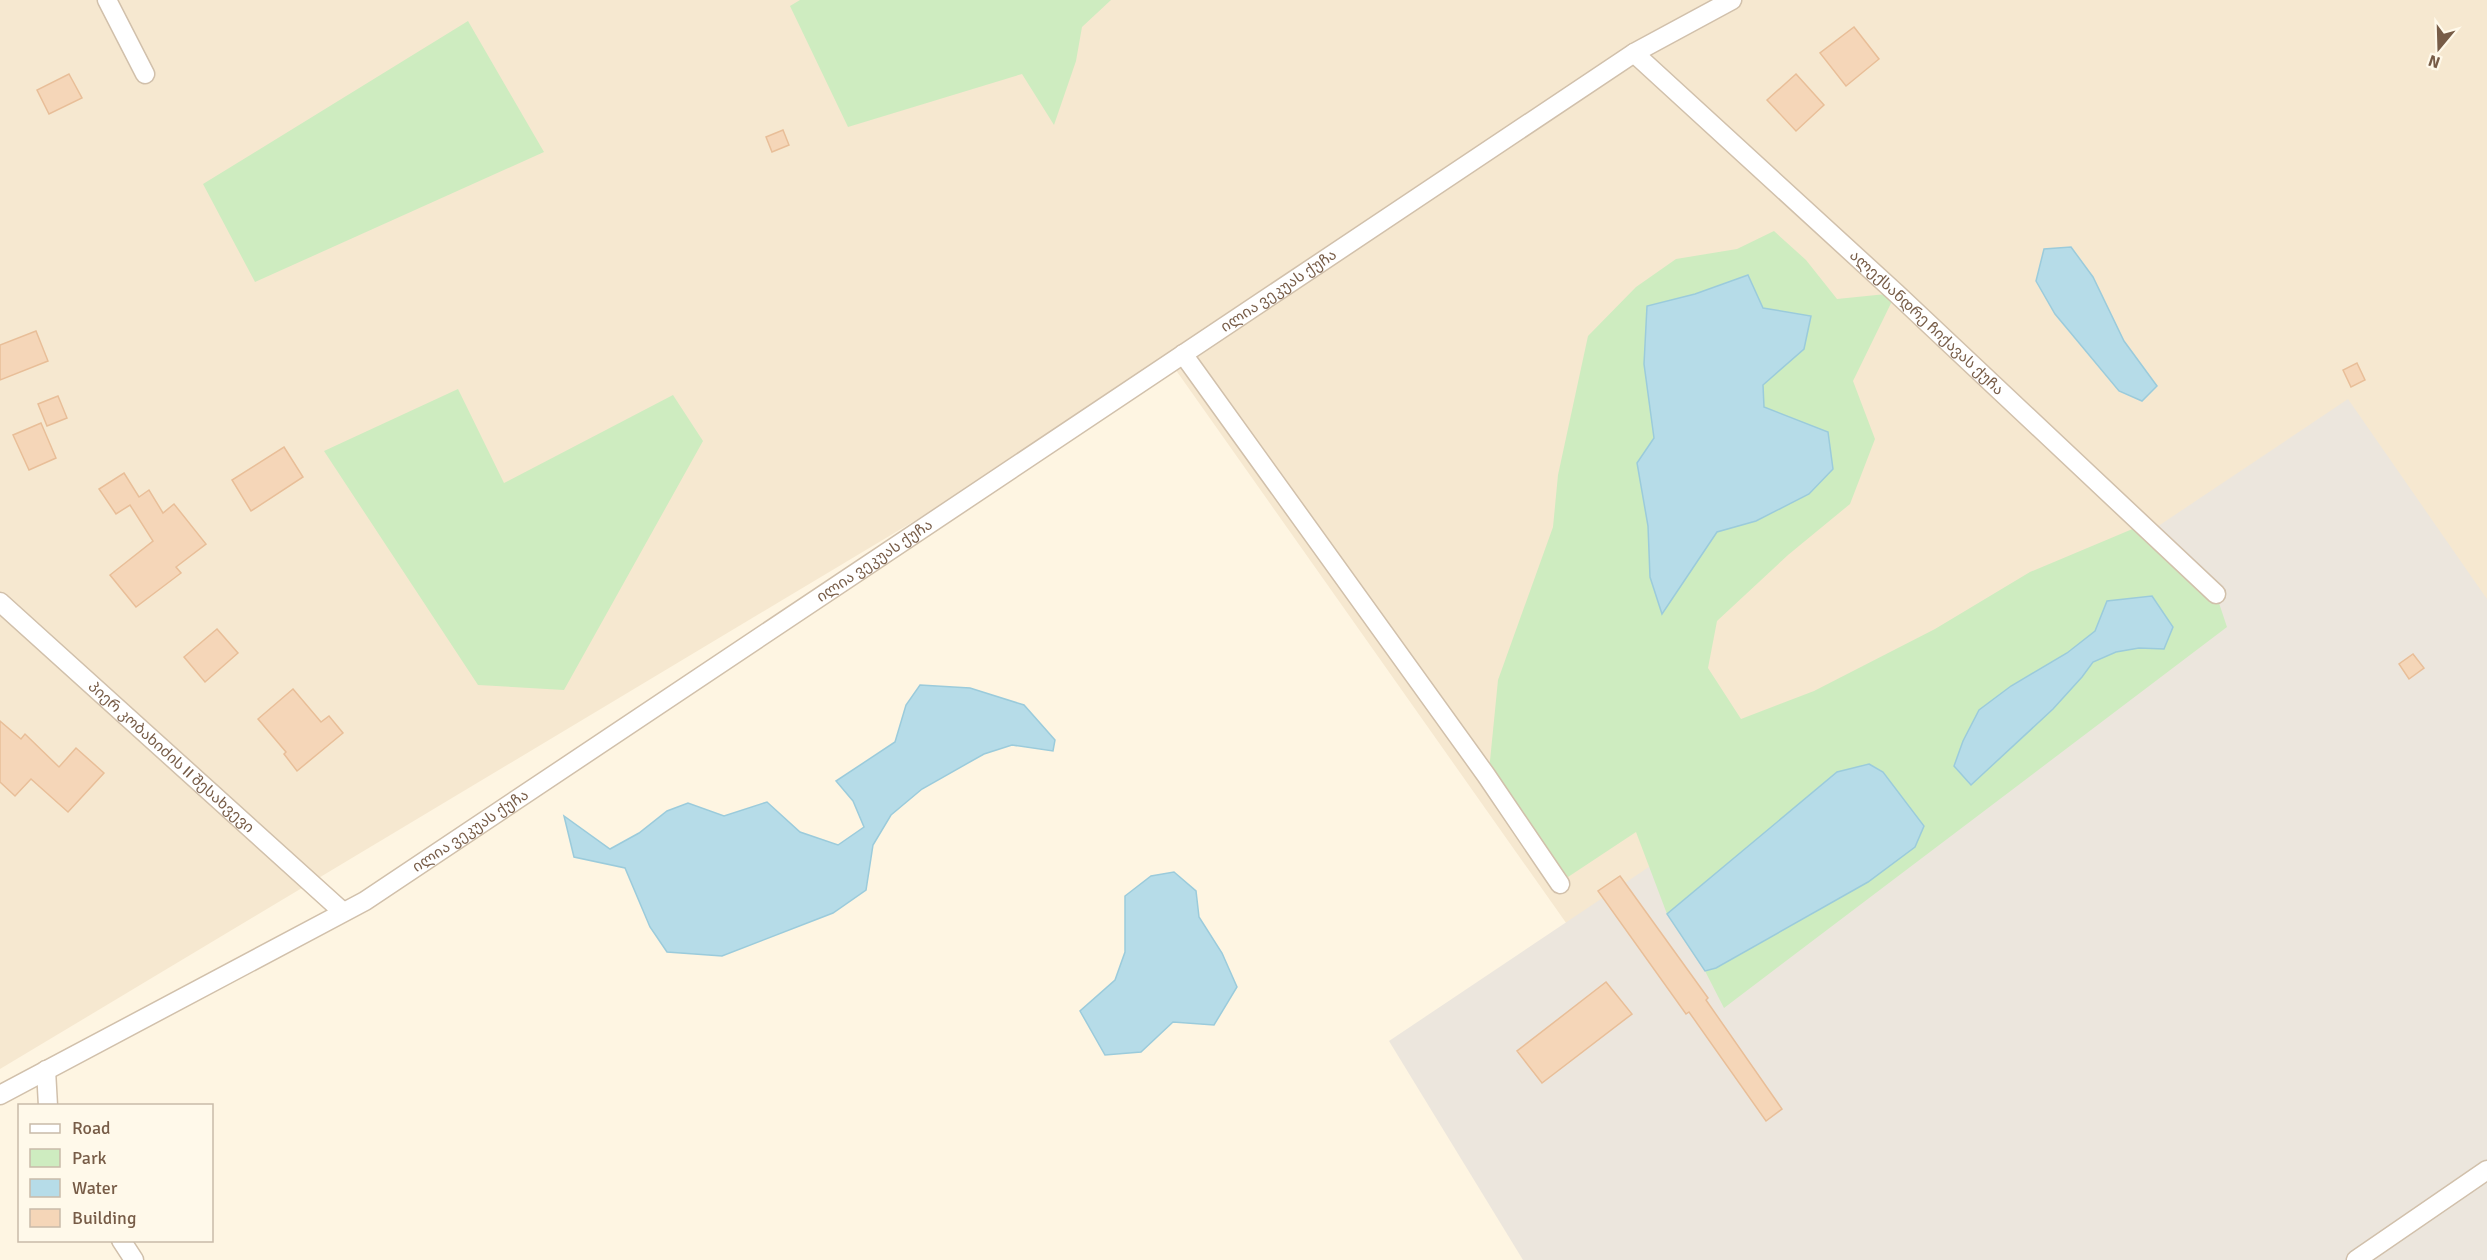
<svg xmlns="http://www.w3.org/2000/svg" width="2487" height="1260" font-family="Signika,'Noto Sans Georgian',sans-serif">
<rect width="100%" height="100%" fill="#fef5e2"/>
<path fill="#f6e8d0" d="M0,0H2487V1260H1804L1173,366L0,1069Z"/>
<path fill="#ece6dd" d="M2348,399L2487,599V1260H1523L1389,1041Z"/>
<path fill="#ceecc0" d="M800,0H1111L1082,27L1076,61L1054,125L1022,74L848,127L790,6Z
M468,21L544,152L255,282L203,184Z
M1774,231L1806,260L1837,299L1896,293L1853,381L1875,439L1850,504L1788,555L1717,621L1708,668L1741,719L1814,691L1935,629L2030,572L2142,525L2216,594L2227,627L1724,1008L1705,971L1667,914L1636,832L1568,877L1489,771L1498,680L1553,527L1558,475L1588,336L1636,287L1676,259L1737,249Z
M458,389L504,483L673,395L703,441L564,690L478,685L324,451Z"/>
<path fill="#b6dce8" stroke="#9bcbdb" stroke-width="1.5" d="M2071,247L2093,277L2124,341L2157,386L2142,401L2119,391L2055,314L2036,281L2044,249Z
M1748,275L1763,308L1811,316L1804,349L1763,385L1764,407L1828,432L1833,469L1809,494L1756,521L1717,532L1662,614L1650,577L1648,526L1637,463L1654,438L1644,364L1647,306L1695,294Z
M2152,596L2173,627L2164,649L2139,648L2116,652L2093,662L2082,677L2053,709L1971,785L1954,766L1963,741L1979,710L2011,686L2067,653L2095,631L2107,601Z
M920,685L970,688L1024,705L1055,740L1053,751L1012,745L984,754L922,789L891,815L873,845L866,890L833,913L722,956L667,952L650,927L625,868L574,857L564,816L610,849L639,833L667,811L688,803L724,816L767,802L800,832L838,845L864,827L853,801L836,781L895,742L906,705Z
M1869,764L1883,772L1924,826L1915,847L1868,882L1716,968L1705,971L1667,914L1837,772Z
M1174,872L1196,891L1199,917L1222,953L1237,987L1214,1025L1173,1022L1141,1052L1105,1055L1080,1011L1115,980L1125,952V896L1151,876Z"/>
<path fill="#f5d6b8" stroke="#e8be98" stroke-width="1.5" d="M1854,27L1879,59L1846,86L1820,53Z
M69,74L82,98L49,114L37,90Z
M1796,74L1824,105L1796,131L1767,100Z
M783,130L789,145L772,152L766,137Z
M36,331L48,361L0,380V345Z
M2357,363L2365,380L2351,387L2343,370Z
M58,396L67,418L47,426L38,404Z
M41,423L56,458L29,470L13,435Z
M284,447L303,477L251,511L232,480Z
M124,473L139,497L149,490L163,513L174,504L206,544L176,567L181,573L136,607L110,575L153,541L130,505L116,514L99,489Z
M217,629L238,653L205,682L184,657Z
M2413,654L2424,668L2409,679L2399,664Z
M293,689L321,722L329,716L343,733L297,771L284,754L286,752L258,719Z
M0,721L21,739L25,734L59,767L76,748L104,773L68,812L31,779L15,796L0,782Z
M1620,876L1708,998L1706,1000L1782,1109L1766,1121L1689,1012L1686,1014L1598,891Z
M1606,982L1632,1014L1542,1083L1517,1051Z"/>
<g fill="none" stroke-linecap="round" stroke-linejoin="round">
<defs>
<g id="street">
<path d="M107,0L145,74"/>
<path id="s1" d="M1634,53L1896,293L2216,594"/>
<path d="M1183,354L1486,775L1560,884"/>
<path id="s2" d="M0,602L343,912"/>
<path d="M46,1070L48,1106"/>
<path id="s3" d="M0,1095L365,901L1634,53L1732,0"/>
<path d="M121,1240L134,1260"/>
<path d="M2356,1260L2487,1170"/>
</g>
</defs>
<use href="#street" stroke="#d1c0ab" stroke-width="21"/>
<use href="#street" stroke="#fff" stroke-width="18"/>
</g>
<g text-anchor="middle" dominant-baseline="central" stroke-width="6" stroke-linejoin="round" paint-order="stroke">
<g font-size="15" fill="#775c47" stroke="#fff9ea">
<text stroke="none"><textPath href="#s3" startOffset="1512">ილია ვეკუას ქუჩა</textPath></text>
<text stroke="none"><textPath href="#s1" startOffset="398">ალექსანდრე ჩიქავას ქუჩა</textPath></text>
<text stroke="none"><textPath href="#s3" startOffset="1026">ილია ვეკუას ქუჩა</textPath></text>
<text stroke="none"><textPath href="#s2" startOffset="231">პიერ კობახიძის II შესახვევი</textPath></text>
<text stroke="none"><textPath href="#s3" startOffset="540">ილია ვეკუას ქუჩა</textPath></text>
</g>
</g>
<rect x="18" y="1104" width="195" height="138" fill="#fff9ea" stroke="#c9baa9" stroke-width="1.5"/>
<rect x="30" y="1124" width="30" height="9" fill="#ffffff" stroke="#c9baa9" stroke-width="1.5"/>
<text x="72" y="1134" font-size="18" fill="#775c47">Road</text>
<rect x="30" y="1149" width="30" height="18" fill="#ceecc0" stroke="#c9baa9" stroke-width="1.5"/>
<text x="72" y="1164" font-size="18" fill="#775c47">Park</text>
<rect x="30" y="1179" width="30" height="18" fill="#b6dce8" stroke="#c9baa9" stroke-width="1.5"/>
<text x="72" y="1194" font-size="18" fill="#775c47">Water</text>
<rect x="30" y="1209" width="30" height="18" fill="#f5d6b8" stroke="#c9baa9" stroke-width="1.5"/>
<text x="72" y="1224" font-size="18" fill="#775c47">Building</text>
<g transform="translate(2439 48) rotate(199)" stroke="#fff9ea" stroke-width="4.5" paint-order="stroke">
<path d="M0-4.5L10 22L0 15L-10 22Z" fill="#775c47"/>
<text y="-9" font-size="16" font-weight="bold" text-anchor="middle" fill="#775c47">N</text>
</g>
</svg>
